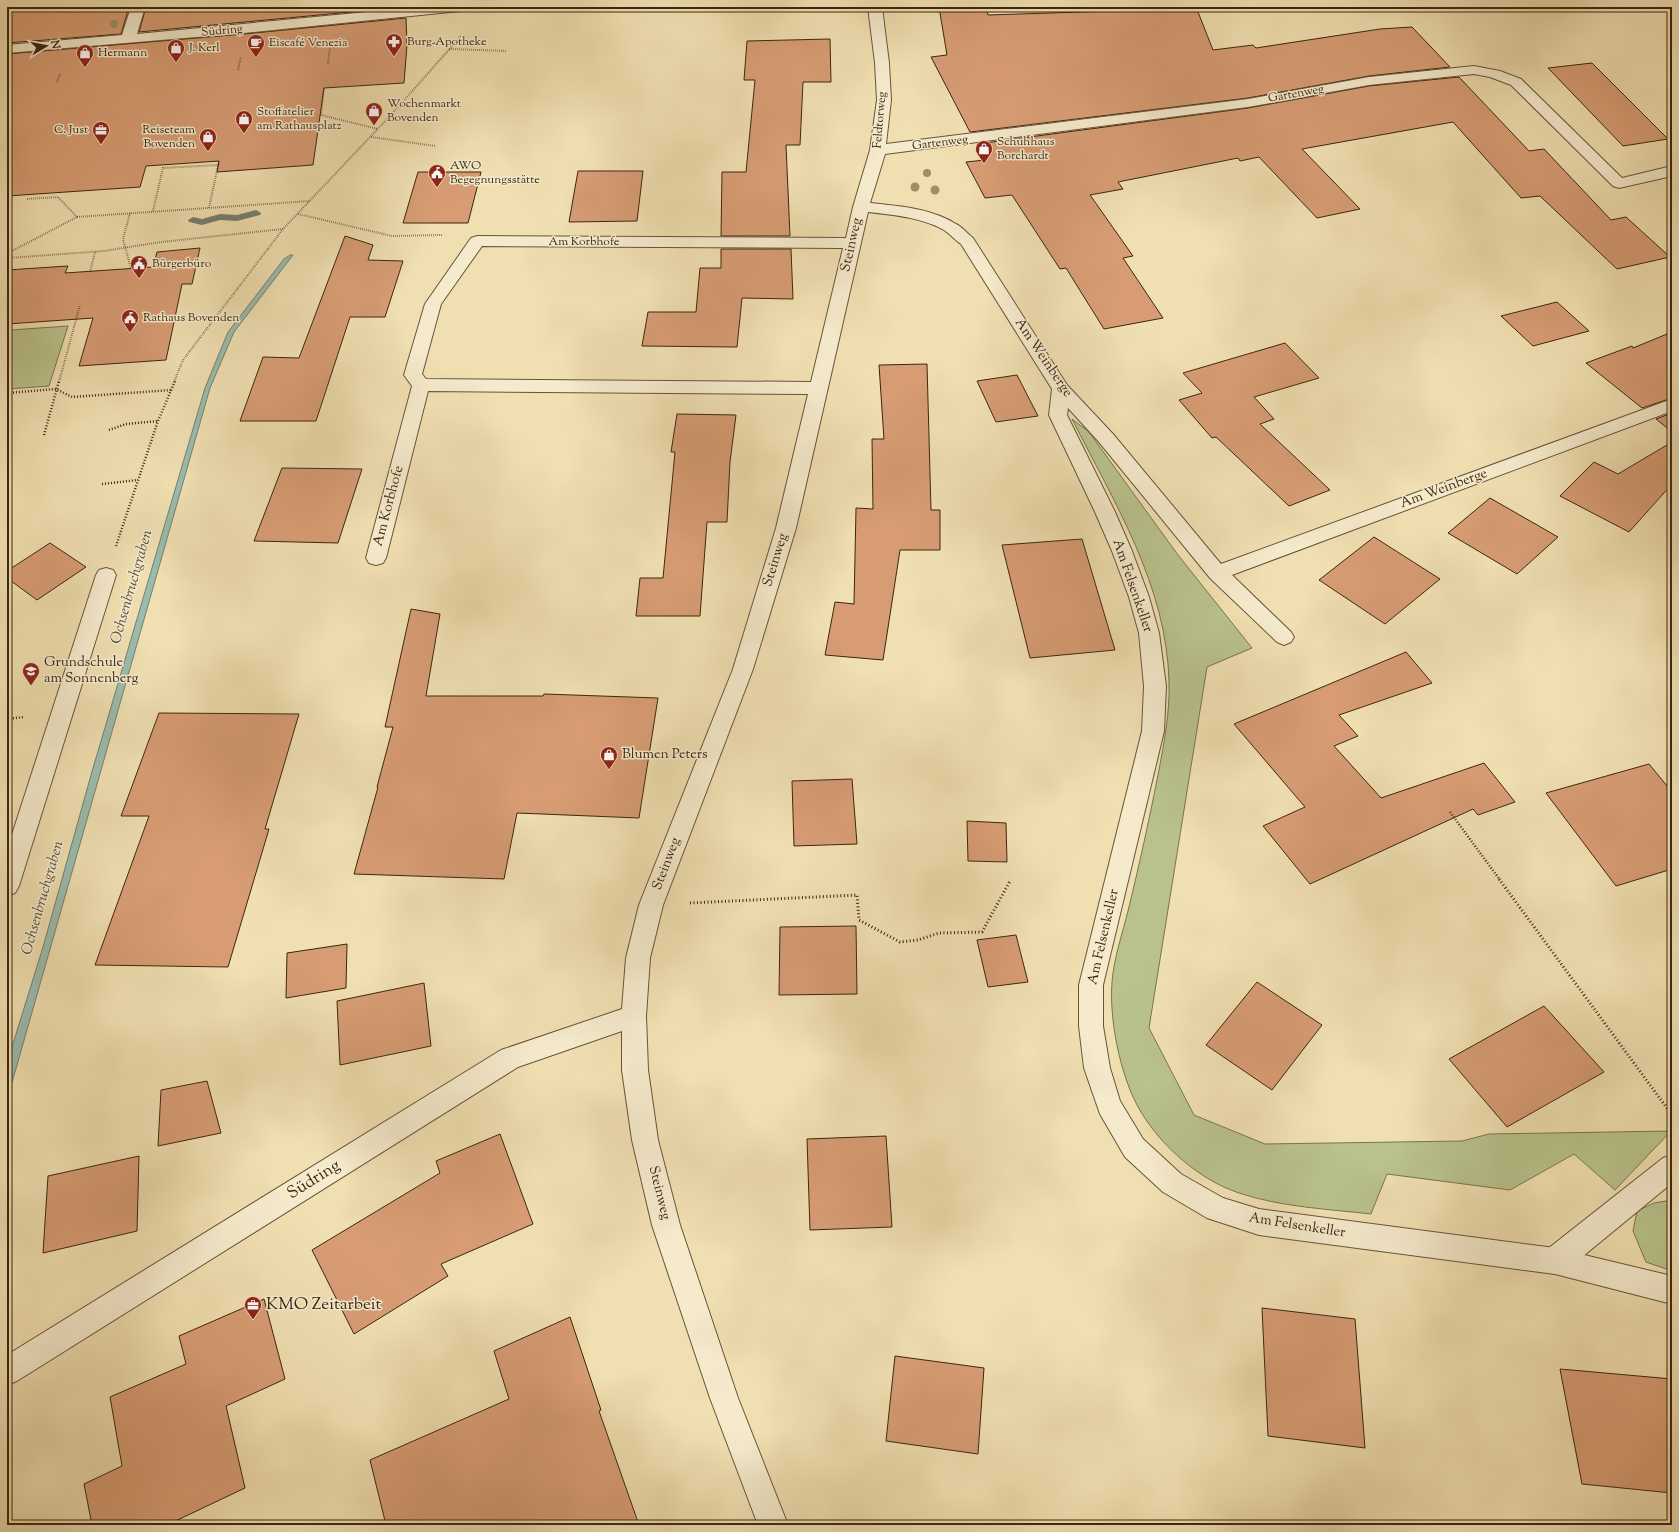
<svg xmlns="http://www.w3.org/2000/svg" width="1679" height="1532" font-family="'Sorts Mill Goudy',serif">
<rect width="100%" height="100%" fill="#f0dfb1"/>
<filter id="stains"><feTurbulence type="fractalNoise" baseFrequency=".005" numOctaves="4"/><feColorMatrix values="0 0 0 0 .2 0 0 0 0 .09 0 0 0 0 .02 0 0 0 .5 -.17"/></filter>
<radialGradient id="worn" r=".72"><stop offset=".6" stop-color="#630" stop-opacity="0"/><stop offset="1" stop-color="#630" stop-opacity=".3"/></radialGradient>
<path fill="#b9c28c" stroke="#7a744e" d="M68,326L49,386L7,389V340L11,330Z
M1072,419L1089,432L1178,555L1252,648L1207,667L1149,1028L1194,1115L1265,1144L1462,1141L1489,1134L1671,1131L1615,1190L1574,1154L1510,1190L1387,1174L1371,1214C1327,1209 1281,1207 1239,1193C1200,1180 1162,1147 1141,1112C1120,1078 1107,1013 1113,973C1116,952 1123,931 1128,911C1139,866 1149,821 1158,775C1164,744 1170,713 1169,682C1167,586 1114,502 1072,419Z
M1672,1200V1271L1646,1262L1633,1231L1637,1211L1654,1203Z"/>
<path fill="#9abcae" stroke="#74806f" d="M290,255H293L234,332L210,388L7,1100V1063L43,947L91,775L205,388L228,332L284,259Z"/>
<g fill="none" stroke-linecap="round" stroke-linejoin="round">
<path fill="#74806f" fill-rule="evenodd" d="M256,210L261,213L260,215L237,221L220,220L202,225L189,222L188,220L193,217L202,219L220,214L237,215Z"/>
</g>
<path fill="#d79c74" stroke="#3b2611" d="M18,7H129L121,34L7,43V12L16,11Z
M146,7H404L139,32Z
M939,7H986L988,15L1113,11L1111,7H1196L1213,50L1253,45L1256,48L1380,29L1412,27L1450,67L1369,76L1248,98L970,132L931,57L947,55Z
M406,18L407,45L404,83L324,88L313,165L217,172L219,161L146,166L140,187L7,196V54L244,34Z
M830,39L831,82H803L800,145H786L790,236H721L722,172H746L755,80H744L747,41Z
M1592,63L1668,139L1623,146L1548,68Z
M1459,77L1529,151L1544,149L1611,220L1626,217L1670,257L1617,269L1540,196L1521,198L1453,122L1302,149L1360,209L1317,218L1259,157L1240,161L1238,158L1118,182L1123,189L1090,195L1133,256L1123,258L1163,318L1104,329L1066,268L1060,269L1012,195L985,198L966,162L985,160L977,144L1248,108L1369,86Z
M578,171H643L637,221L569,222Z
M418,172H481L468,223H403Z
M345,236L373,245L368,260L403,261L385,317H350L316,421H240L263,357L299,358Z
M200,248L192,284H182L166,360L79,366L93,318L7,324V270L68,266L65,273L153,267L157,252Z
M721,249H791L793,299L742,298L737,347L642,346L648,312H696L700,268H721Z
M1557,302L1589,331L1533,346L1501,316Z
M1672,332V398L1642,408L1586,363L1632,346L1633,348Z
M1285,343L1319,378L1254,397L1274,419L1260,424L1330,490L1289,506L1216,437L1212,438L1179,400L1202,393L1183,373Z
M927,364L931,510H940V550H900L883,660L825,655L835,602L854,604L856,508L873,509L872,439H884L879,365Z
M1017,375L1038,416L996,422L977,381Z
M1672,413V432L1656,419Z
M677,414L736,415L730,462L727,522H707L700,616H636L640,578H663L675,452H671Z
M1672,442V484L1629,532L1560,496L1594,462L1618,474Z
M282,468L362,469L338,543L254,541Z
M1490,498L1558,537L1517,574L1448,533Z
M1374,537L1440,579L1385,624L1319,580Z
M1082,539L1115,650L1030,658L1002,545Z
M50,543L86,567L37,600L7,578V571Z
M411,609L440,614L426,696H543L544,694L658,698L639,818L517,813L504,879L354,874L378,787H377L393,727H385Z
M1406,652L1432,683L1339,715L1358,736L1334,746L1381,798L1484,763L1515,802L1478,815L1473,809L1310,884L1263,826L1305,807L1234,724Z
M159,713L299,714L265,829H269L228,967L95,965L149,816H121Z
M1649,764L1672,792V869L1616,886L1546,793Z
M852,779L857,844L794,846L792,781Z
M967,821L1006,823L1007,862L968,861Z
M856,926L857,994L779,995L780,927Z
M1016,935L1028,982L988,987L977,940Z
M347,944L346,988L286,998L287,953Z
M1257,982L1322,1025L1272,1090L1206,1045Z
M424,983L431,1046L340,1065L337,1001Z
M1544,1006L1604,1072L1507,1127L1449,1059Z
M207,1081L221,1133L158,1146L161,1090Z
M500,1134L533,1224L441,1264L448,1276L354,1334L312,1250L440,1173L436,1161Z
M886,1136L892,1227L810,1230L807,1139Z
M139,1156L137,1231L43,1253L48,1176Z
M264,1299L285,1379L226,1406L245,1488L167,1525H92L84,1484L122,1466L110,1397L186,1364L179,1336Z
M1262,1308L1355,1319L1365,1448L1268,1436Z
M570,1317L601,1410L599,1411L639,1525H386L370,1460L509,1399L494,1351Z
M895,1356L984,1368L978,1454L886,1441Z
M1560,1369L1672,1379V1493L1582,1484Z"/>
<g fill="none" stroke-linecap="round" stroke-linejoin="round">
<defs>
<path id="lane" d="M106,568L113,570L116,575L19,886L15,893L7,896V850L96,575L99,570Z
M1672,1155V1183L1565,1271L1555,1274L1545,1271L1541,1261L1545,1251L1663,1158Z"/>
<path id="street" d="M131,7H145L137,34L420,7H467L465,10L460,11L244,33L7,53V45L122,35Z
M868,7H882L889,63L891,100L886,144L1248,99L1369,77L1474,66L1500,71L1521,79L1622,178L1672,166V176L1619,188L1613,186L1511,85L1490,77L1474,74L1369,85L1248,107L885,154L870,203C898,206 931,208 956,224C962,227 967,233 973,238L1067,385L1113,434L1221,564L1672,399V411L1232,575L1291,632L1294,637L1291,642L1284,645L1277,642L1210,578L1099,442L1068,408L1067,415L1115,512L1132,551L1149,597L1159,633L1166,686L1164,731L1103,985V1026L1110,1068L1120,1101L1143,1139L1181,1174L1223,1198L1259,1209L1555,1248L1672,1276V1304L1555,1274L1259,1235L1207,1218L1163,1192L1125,1157L1100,1114L1084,1068L1079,1026V985L1142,731L1144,686L1139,633L1129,597L1112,551L1095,512L1049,415L1052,389L961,244C955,240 950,234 944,230C921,217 893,215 868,212L796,528L753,669L663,905L650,958L646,1016L648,1070L658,1140L680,1225L738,1398L788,1525H758L710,1398L652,1225L632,1140L622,1070V1031L518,1067L17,1381L7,1385V1355L501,1050L622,1009L626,958L639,905L733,669L776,528L808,394L428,391L386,558L383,563L376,565L369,563L366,558L412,386L404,375L425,304L471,238L477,236L846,238L853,207L870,150L877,100L875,63ZM482,246L843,248L811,382L426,379L422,374L441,304Z"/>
</defs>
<use href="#lane" stroke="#685439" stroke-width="2"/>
<use href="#street" stroke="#685439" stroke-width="2"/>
<path stroke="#3b2611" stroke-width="2" stroke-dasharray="0.5 1.5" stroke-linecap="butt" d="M449,49L507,51
M328,64L330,48
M238,70L241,57
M57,82L60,74
M324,88L321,115L378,129
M371,137L436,146
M27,199L58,197L77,217
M209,208L219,161
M153,211L163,168L218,165
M130,213L123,239L131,269
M298,214L392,236L442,235
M10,252L77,217L310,201
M8,258L104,251L161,242L283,229
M90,272L95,252
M59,382L80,305
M174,382L183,360L283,229L390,116L461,36"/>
<path stroke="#3b2611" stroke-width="2.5" stroke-dasharray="1 2" stroke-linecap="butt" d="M7,393L56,389L72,397L171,390
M109,430L126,424L158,421
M44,435L59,381
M102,484L138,480
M116,546L158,421L175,381
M7,719L24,717
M1450,812L1500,880"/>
<path stroke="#3b2611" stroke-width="3" stroke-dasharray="1 2.5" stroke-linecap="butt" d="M1499,879L1672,1115
M690,903L857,895L859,920L900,942L918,940L939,933L982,932L1010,881"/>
<use href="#lane" fill="#f5eacc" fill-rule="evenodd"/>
<use href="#street" fill="#f5eacc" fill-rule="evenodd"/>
</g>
<g fill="#9e8f6a">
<circle cx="114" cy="24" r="4"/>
<circle cx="927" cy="173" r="4"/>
<circle cx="915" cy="187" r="4.5"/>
<circle cx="935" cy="190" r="4.5"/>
</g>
<defs>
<symbol id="pharmacy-pin" viewBox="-11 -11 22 30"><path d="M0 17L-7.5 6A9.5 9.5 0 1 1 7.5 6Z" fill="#8f2418" stroke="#f5eacc"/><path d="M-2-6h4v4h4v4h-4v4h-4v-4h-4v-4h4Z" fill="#fff"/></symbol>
<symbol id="cafe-pin" viewBox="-11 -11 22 30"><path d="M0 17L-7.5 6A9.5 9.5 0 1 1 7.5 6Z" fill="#8f2418" stroke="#f5eacc"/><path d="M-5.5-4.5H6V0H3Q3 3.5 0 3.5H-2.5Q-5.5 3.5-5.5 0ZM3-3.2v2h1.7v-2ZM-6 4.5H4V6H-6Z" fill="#fff"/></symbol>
<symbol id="shop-pin" viewBox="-11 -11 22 30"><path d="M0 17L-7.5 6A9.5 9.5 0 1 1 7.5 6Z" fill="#8f2418" stroke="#f5eacc"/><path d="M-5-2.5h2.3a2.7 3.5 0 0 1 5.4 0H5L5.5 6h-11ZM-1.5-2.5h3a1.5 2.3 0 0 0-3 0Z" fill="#fff"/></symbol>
<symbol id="office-pin" viewBox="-11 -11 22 30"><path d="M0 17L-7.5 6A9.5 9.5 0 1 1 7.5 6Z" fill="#8f2418" stroke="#f5eacc"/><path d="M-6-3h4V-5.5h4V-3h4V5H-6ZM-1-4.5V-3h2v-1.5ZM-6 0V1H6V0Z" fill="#fff"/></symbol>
<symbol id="civic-pin" viewBox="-11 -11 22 30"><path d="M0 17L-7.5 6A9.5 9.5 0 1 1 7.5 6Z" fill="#8f2418" stroke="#f5eacc"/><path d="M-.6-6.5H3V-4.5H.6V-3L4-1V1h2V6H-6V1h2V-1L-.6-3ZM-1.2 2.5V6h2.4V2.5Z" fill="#fff"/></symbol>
<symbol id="school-pin" viewBox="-11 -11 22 30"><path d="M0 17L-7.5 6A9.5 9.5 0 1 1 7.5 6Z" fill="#8f2418" stroke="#f5eacc"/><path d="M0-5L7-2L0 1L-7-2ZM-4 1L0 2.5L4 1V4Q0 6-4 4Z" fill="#fff"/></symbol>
</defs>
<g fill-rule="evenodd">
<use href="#pharmacy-pin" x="384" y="32" width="20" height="27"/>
<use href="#cafe-pin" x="246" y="33" width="20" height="27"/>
<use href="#shop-pin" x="166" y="38" width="20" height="27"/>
<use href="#shop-pin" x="75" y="43" width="20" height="27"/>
<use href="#shop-pin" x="364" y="101" width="20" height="27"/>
<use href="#shop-pin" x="234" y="109" width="20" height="27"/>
<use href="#office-pin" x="91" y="120" width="20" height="27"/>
<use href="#shop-pin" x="198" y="127" width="20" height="27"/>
<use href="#shop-pin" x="974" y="139" width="20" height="27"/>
<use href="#civic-pin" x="427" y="163" width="20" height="27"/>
<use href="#civic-pin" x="129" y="254" width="20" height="27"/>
<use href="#civic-pin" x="120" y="308" width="20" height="27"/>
<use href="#school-pin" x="21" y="661" width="20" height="27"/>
<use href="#shop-pin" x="599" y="745" width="20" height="27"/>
<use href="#office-pin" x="243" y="1295" width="20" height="27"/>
</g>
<g text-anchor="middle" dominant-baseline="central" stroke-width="3" stroke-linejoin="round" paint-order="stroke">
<g font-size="12" fill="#3b2611" stroke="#f5eacc">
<text transform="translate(222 31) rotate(-5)">Südring</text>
<text transform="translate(1296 94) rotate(-10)">Gartenweg</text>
<text transform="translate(880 120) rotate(-85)">Feldtorweg</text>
<text transform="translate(940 143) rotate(-7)">Gartenweg</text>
<text x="584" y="242">Am Korbhofe</text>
</g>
<g font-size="12" fill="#3b2611" stroke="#f5eacc" text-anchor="start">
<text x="407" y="42">Burg-Apotheke</text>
<text x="269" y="43">Eiscafé Venezia</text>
<text x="189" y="48">J. Kerl</text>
<text x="98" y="53">Hermann</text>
<text x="387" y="104">Wochenmarkt<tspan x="387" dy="14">Bovenden</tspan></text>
<text x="257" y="112">Stoffatelier<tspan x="257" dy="14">am Rathausplatz</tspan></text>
<text x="88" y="130" text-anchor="end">C. Just</text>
<text x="195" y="130" text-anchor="end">Reiseteam<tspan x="195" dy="14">Bovenden</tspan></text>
<text x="997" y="142">Schuhhaus<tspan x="997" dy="14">Borchardt</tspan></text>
<text x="450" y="166">AWO<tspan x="450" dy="14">Begegnungsstätte</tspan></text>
<text x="152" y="264">Bürgerbüro</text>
<text x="143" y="318">Rathaus Bovenden</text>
</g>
<g font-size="14" fill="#3b2611" stroke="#f5eacc">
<text transform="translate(852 245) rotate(-77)">Steinweg</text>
<text transform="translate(1043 358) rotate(56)">Am Weinberge</text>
<text transform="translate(1444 489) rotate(-20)">Am Weinberge</text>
<text transform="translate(389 506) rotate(-75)">Am Korbhofe</text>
<text transform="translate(776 560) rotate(-73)">Steinweg</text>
<text transform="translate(1132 586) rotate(71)">Am Felsenkeller</text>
<text transform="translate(667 864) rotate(-69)">Steinweg</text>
<text transform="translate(1104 937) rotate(-77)">Am Felsenkeller</text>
<text transform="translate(659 1193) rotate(76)">Steinweg</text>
<text transform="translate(1297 1226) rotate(9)">Am Felsenkeller</text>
</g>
<g font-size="14" fill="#3b2611" stroke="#f5eacc" text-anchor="start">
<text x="44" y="663">Grundschule<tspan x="44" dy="16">am Sonnenberg</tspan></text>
<text x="622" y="755">Blumen Peters</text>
</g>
<g font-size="15" font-style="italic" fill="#534c38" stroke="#f5eacc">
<text transform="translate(132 587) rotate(-74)">Ochsenbruchgraben</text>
<text transform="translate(43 898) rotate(-74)">Ochsenbruchgraben</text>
</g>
<g font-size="17" fill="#3b2611" stroke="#f5eacc">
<text transform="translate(314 1180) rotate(-32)">Südring</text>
</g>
<g font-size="17" fill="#3b2611" stroke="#f5eacc" text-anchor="start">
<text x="266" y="1305">KMO Zeitarbeit</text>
</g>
</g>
<rect width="1679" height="1532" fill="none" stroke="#f0dfb1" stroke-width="24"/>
<rect x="8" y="8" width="1663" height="1516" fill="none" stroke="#3b2611" stroke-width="2"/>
<rect x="12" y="12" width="1655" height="1508" fill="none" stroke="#3b2611"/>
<g transform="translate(46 46) rotate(80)" stroke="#f5eacc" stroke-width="3" paint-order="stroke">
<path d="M0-3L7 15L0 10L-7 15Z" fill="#3b2611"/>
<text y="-6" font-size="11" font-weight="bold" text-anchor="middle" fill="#3b2611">N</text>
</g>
<rect width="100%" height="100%" filter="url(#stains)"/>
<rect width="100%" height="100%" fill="url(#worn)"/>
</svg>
